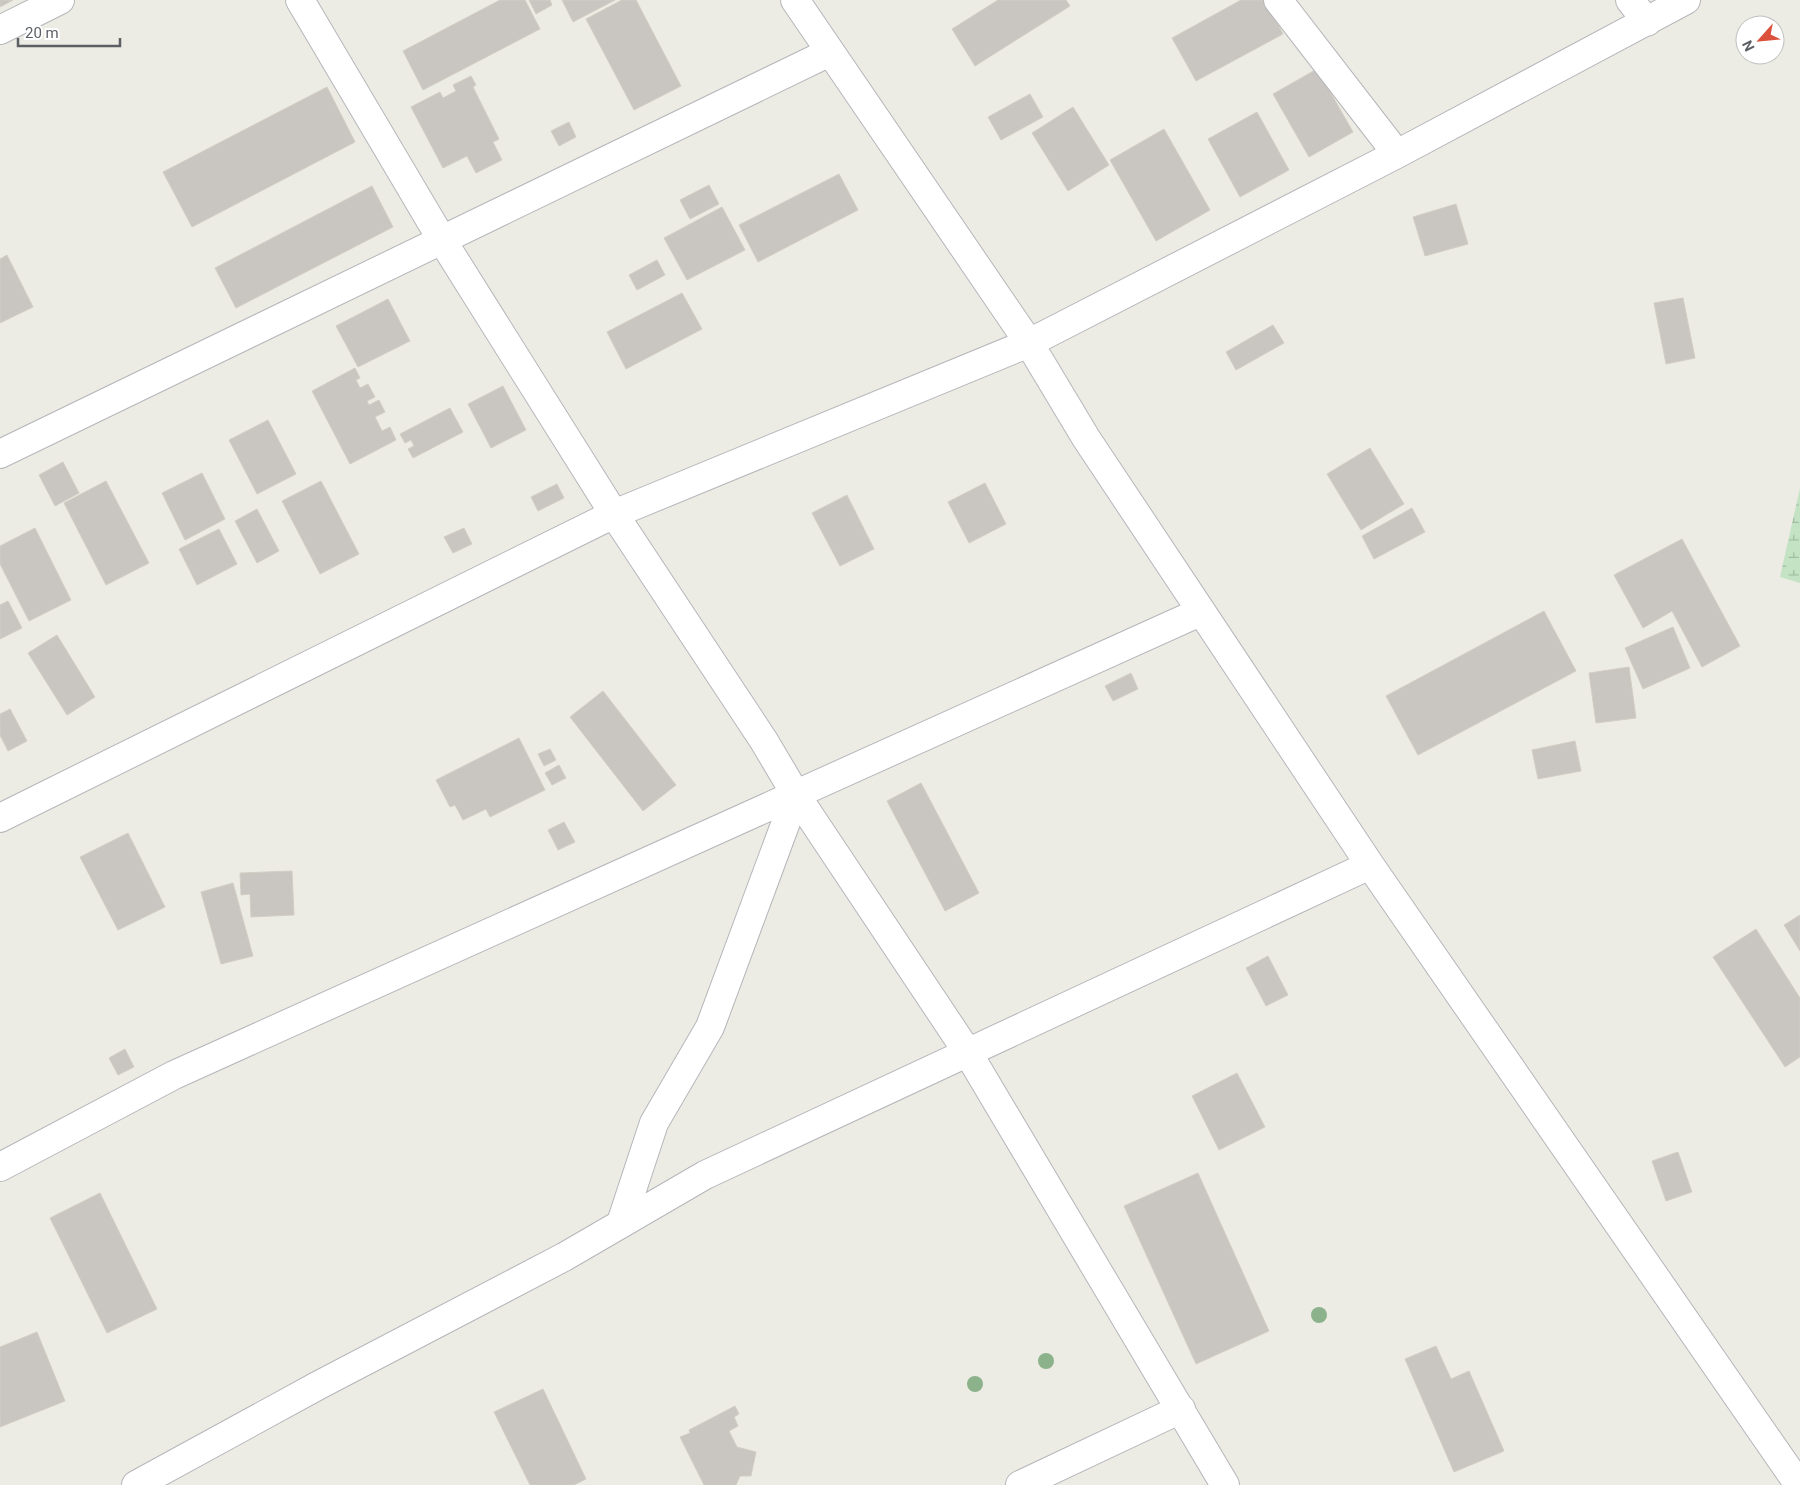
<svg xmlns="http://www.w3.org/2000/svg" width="1800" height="1485" font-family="Roboto,sans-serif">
<defs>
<pattern id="wetland-marsh" width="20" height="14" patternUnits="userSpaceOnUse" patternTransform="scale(1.25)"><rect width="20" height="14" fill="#c3e3c4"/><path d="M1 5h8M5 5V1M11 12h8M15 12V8" fill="none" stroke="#a2bba3"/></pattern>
</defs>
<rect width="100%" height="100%" fill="#edece4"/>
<path fill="url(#wetland-marsh)" d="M1800,488V583L1780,577Z"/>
<path fill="#c9c6c2" stroke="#d2cec3" d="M0,0H13L0,7Z
M500,0H525L540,29L423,90L403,51Z
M529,0H550L552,5L536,14Z
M562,0H615L573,22Z
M622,0H636L681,86L634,110L586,19Z
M998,0H1066L1070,6L975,66L952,29Z
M1241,0H1265L1283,34L1196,81L1172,38Z
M1317,69L1353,132L1309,157L1273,94Z
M471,76L476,85L473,87L499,139L493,142L502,160L476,173L467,156L443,168L411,107L440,92L443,98L456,91L453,85Z
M327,87L355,142L192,227L163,172Z
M1030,94L1043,117L1001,140L988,117Z
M1073,107L1109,165L1068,191L1032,133Z
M1257,112L1289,170L1240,197L1208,139Z
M569,122L576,137L559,146L551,131Z
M1164,129L1210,210L1156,241L1110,160Z
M839,174L858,210L758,262L739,225Z
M709,185L719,204L690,219L680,200Z
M372,186L393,227L236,308L215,268Z
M1456,204L1468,244L1425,256L1413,217Z
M722,207L745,250L687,280L664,238Z
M7,255L33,307L0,323V259Z
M657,260L665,275L637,290L629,275Z
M682,293L702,329L626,369L607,332Z
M1683,298L1695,358L1666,364L1654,303Z
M388,299L410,341L358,367L336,326Z
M1273,325L1284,343L1236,370L1226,352Z
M355,368L360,378L356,380L360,388L368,384L375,397L367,401L369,405L379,400L385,412L375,417L382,431L390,427L396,440L350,464L312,391Z
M503,386L526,430L491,448L468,404Z
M450,408L463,432L413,458L408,449L414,446L411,440L405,443L400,434Z
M268,420L296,474L257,494L229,440Z
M1370,448L1404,504L1361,530L1327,474Z
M63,462L79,493L55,506L39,475Z
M202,473L225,519L185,540L162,493Z
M106,481L149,563L106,585L64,503Z
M321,481L359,554L320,574L282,501Z
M985,483L1006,524L969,543L948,502Z
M557,484L564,498L538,511L531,497Z
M847,495L874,549L840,566L812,513Z
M1412,508L1425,532L1374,559L1362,536Z
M257,509L279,551L257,563L235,521Z
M35,528L71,600L29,621L0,564V546Z
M464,528L472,544L453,553L444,537Z
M219,529L237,564L197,585L179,549Z
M1682,539L1740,646L1702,667L1672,611L1643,628L1614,575Z
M8,601L22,628L0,639V605Z
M1544,611L1576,671L1418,755L1386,696Z
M1673,627L1690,668L1643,689L1625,648Z
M57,635L95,697L67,715L28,653Z
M1629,667L1636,718L1596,723L1589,673Z
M1131,673L1138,689L1113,701L1105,686Z
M603,691L676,785L643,811L570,717Z
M10,709L27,741L8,751L0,735V714Z
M519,738L545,790L490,817L486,809L463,820L455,805L450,807L436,780Z
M1575,741L1581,771L1538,779L1532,750Z
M550,749L556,760L544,766L538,754Z
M559,765L566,778L552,785L545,773Z
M921,783L979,893L945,911L887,801Z
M564,822L575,842L558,850L548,830Z
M128,833L165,907L118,930L80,857Z
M292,871L294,915L251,917L250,894L241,895L240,873Z
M233,883L253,956L221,964L201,892Z
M1800,915V951L1784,925Z
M1756,929L1800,998V1057L1785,1067L1713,957Z
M1268,956L1288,995L1266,1006L1246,968Z
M125,1049L134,1067L118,1075L109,1058Z
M1237,1073L1265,1127L1219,1150L1192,1096Z
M1678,1152L1692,1192L1666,1201L1652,1161Z
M1198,1173L1269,1331L1196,1364L1124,1206Z
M100,1193L157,1309L107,1333L50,1218Z
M37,1332L65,1401L0,1427V1347Z
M1436,1346L1451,1379L1469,1371L1504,1451L1454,1472L1405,1359Z
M543,1389L586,1479L574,1485H530L494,1412Z
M735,1406L739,1414L734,1417L738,1426L729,1431L737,1447L756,1452L751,1476H740L736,1485H704L680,1437L690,1433L689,1430Z"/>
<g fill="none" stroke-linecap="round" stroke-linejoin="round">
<defs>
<path id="minor" d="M300,0L442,240L614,514L764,741L796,795L968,1053L1225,1485
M795,0L1029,343L1086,438L1370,865L1799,1485
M1278,0L1397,154
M1630,0L1647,22
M0,30L60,0
M0,454L830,52
M0,818L614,514L1029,343L1397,154L1686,0
M0,1167L174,1075L1200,612
M621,1223L654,1123L710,1027L796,795
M136,1485L319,1385L564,1257L705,1175L1370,865
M1020,1485L1181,1409"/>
</defs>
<use href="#minor" stroke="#b5b6ba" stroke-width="30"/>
<use href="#minor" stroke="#fff" stroke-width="28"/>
</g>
<g fill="#8cb28b">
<circle cx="1319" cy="1315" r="8"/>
<circle cx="1046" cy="1361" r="8"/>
<circle cx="975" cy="1384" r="8"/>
</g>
<g transform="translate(1760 40) rotate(243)"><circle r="24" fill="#ffffff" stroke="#bebfc1"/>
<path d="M0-4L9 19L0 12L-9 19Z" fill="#db513c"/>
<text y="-8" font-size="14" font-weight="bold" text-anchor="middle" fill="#5c5f64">N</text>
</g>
<path d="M18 38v8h102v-8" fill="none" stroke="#5c5f64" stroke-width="2.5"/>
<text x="25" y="38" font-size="15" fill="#5c5f64" stroke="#ffffff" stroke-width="4" paint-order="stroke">20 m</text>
</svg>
